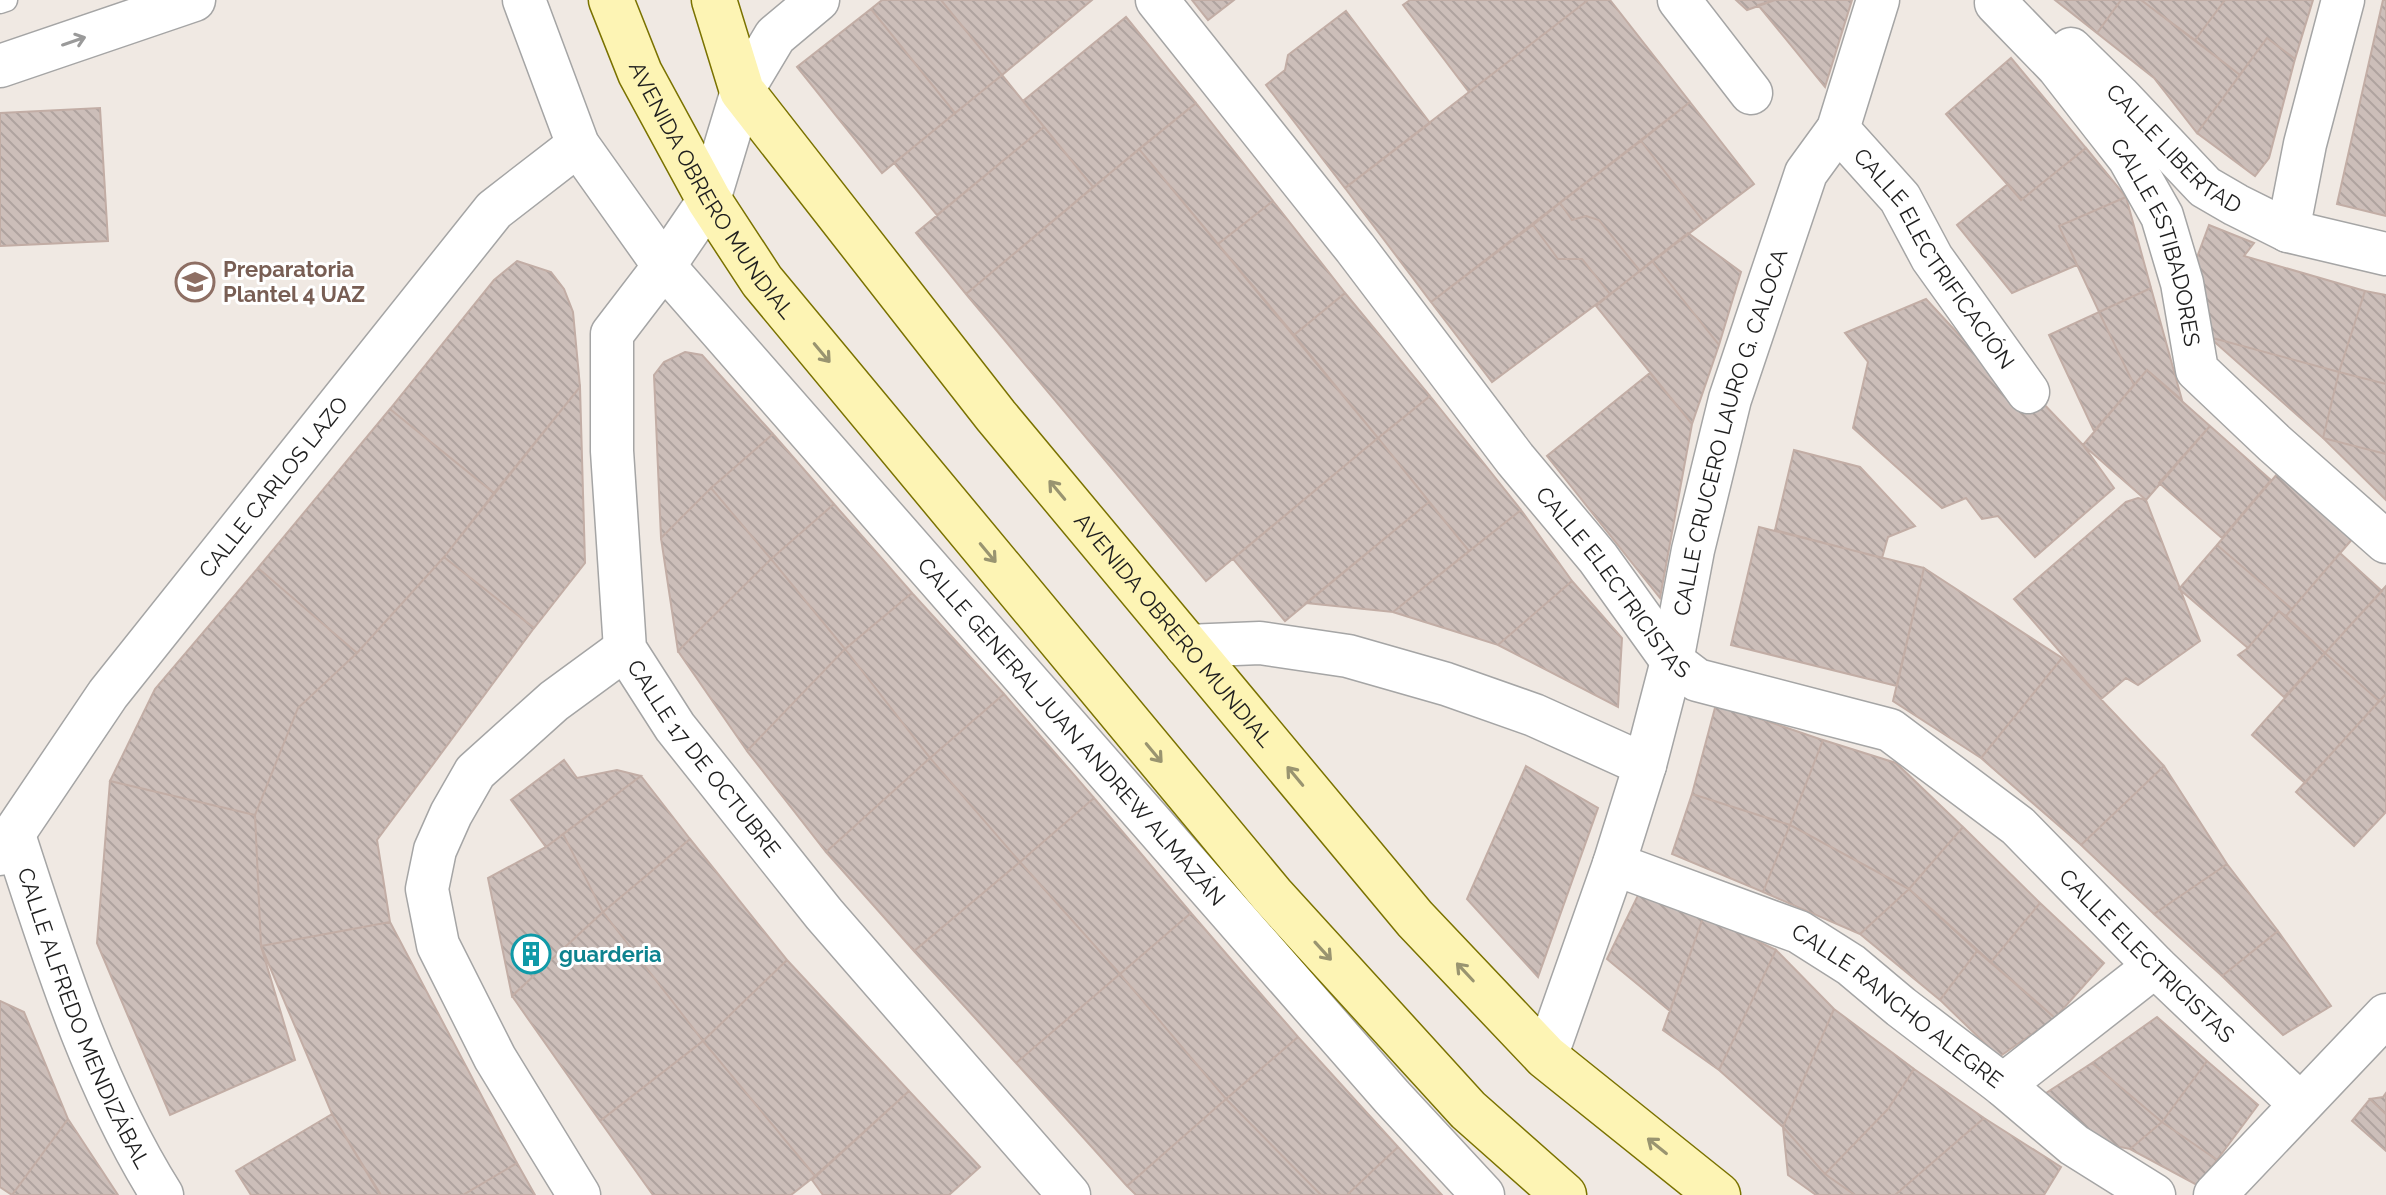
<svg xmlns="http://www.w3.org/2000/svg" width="2386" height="1195" font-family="Raleway,sans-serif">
<defs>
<pattern id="building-back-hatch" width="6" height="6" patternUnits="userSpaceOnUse" patternTransform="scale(2)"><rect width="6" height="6" fill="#ccbeb9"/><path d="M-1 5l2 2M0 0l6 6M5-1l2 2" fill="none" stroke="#afa39f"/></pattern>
</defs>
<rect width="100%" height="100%" fill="#f0e9e3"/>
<path fill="url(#building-back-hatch)" stroke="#c2ada5" stroke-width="2" d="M882,0H941L1002,75L955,113L871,9Z
M941,0H1092L1002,75Z
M1192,0H1234L1208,20Z
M1410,0H1588L1469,92L1403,5Z
M1588,0H1610L1690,102L1431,302L1345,188Z
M1736,0H1775L1747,10Z
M1775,0H1852L1825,87L1758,5Z
M2055,0H2121L2097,33Z
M2121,0H2141L2240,75L2197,133L2154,78L2097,33Z
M2141,0H2225L2195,40Z
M2225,0H2313L2295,59L2267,38L2240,75L2195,40Z
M2383,0H2386V216L2337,204Z
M871,9L955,113L882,173L797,67Z
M1346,11L1430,123L1345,188L1266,85L1285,70L1288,55Z
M1126,17L1196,103L1093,187L1023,101Z
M2267,38L2295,59L2269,158L2255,176L2197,133Z
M2011,58L2086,148L2021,200L1946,114Z
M1002,75L1044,127L937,215L894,163Z
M1690,102L1754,184L1704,222L1641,141Z
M1196,103L1273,201L1218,244L1139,149Z
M100,108L108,241L0,246V113Z
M1044,127L1093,187L966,294L916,233Z
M1641,141L1704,222L1640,271L1599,220L1586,216L1572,220L1560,203Z
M2086,148L2126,197L2059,226L2077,265L2012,293L1957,225L2008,184L2021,200Z
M1139,149L1378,438L1206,581L966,294Z
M2126,197L2151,288L2099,312L2059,226Z
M1273,201L1345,293L1294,335L1218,244Z
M1560,203L1572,220L1586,216L1599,220L1640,271L1610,294L1582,259H1558L1533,225Z
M1533,225L1558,259H1582L1610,294L1492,382L1431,302Z
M2209,225L2254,243L2244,256L2365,291L2339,372L2209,337L2196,260Z
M1688,233L1741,272L1719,345L1652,261Z
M517,261L551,272L564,289L573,312L580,387L494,493L390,409L494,280Z
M1652,261L1719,345L1692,424L1596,306Z
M2151,288L2182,400L2147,370L2134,385L2099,312Z
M2365,291L2386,295V384L2339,372Z
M1345,293L1430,396L1378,438L1294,335Z
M1926,299L1998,377L2015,374L2083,445L2114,488L2035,557L1998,516L1982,519L1966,498L1942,508L1853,428L1868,362L1845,333Z
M2099,312L2134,385L2094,431L2049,335Z
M2209,337L2339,372L2323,438Z
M685,352L702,355L773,434L711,488L661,538L654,375L664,362Z
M2147,370L2210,426L2146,500L2083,445Z
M2339,372L2386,384V454L2323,438Z
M1650,373L1692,424L1660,598L1547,456Z
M580,387L585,563L534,628L444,557Z
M1430,396L1521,510L1469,551L1378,438Z
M390,409L494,493L444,557L357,653L258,568Z
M2210,426L2271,480L2222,538L2159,483Z
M773,434L834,504L771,559L711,488Z
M1378,438L1429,502L1285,621L1233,559Z
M2323,438L2386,454V500Z
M1794,450L1860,467L1915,526L1888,537L1882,558L1775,530Z
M2278,473L2354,537L2292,609L2217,545Z
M711,488L771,559L678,651L661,538Z
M2138,498L2146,500L2200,641L2138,685L2126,678L2101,699L2014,599L2126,502Z
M1429,502L1469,551L1393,612L1306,603Z
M834,504L912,593L845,649L771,559Z
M1521,510L1572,581L1498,645L1393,612Z
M1759,527L1924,568L1897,686L1731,645Z
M2217,545L2292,609L2286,616L2279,611L2248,648L2179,589Z
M2340,553L2382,591L2325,653L2286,616Z
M444,557L534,628L377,840L390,922L261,946L255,815L298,708L357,653Z
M771,559L845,649L747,751L678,651Z
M258,568L357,653L298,708L255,815L110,781L155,689Z
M1924,568L2062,658L1981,758L1893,701Z
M1572,581L1622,638L1618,707L1498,645Z
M2386,586V694L2379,701L2325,653Z
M912,593L1004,694L930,758L845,649Z
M2279,611L2325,653L2284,697L2238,655L2248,648Z
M845,649L930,758L826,852L747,751Z
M2325,653L2379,701L2305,783L2252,735Z
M2062,658L2164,766L2081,845L1981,758Z
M1004,694L1094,798L1020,862L930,758Z
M2386,694V812L2354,846L2296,792Z
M1716,704L1823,740L1790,825L1692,794Z
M1823,740L1896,763L1963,827L1909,889L1790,825Z
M930,758L1020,862L914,951L826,852Z
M564,760L577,778L617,770L641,776L546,847L511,800Z
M1526,766L1598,808L1538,977L1467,899Z
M2164,766L2227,864L2154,914L2081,845Z
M641,776L690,839L603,912L563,834Z
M110,781L255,815L261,946L295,1060L170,1115L97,943Z
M1692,794L1790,825L1763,892L1672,854Z
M1094,798L1191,913L1120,974L1020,862Z
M1790,825L1909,889L1860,934L1763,892Z
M1963,827L2040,903L1991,962L1909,889Z
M563,834L603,912L512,996L488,878L546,847Z
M690,839L787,960L703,1041L603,912Z
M1020,862L1120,974L1016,1063L914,951Z
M2227,864L2278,931L2222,976L2154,914Z
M1643,885L1704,915L1670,1011L1607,959Z
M1909,889L1977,951L1940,1000L1860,934Z
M2040,903L2104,963L2055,1018L1991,962Z
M603,912L703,1041L600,1121L512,996Z
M1191,913L1298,1037L1226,1099L1120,974Z
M1704,915L1776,950L1719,1070L1663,1030Z
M390,922L517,1163L463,1195H381L332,1114L261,946Z
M2278,931L2331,1006L2283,1035L2222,976Z
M1776,950L1834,1009L1783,1127L1719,1070Z
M1977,951L2055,1018L1999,1057L1940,1000Z
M787,960L909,1091L815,1176L703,1041Z
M1120,974L1226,1099L1127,1186L1016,1063Z
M0,1001L24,1012L68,1119L12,1195L0,1187Z
M1834,1009L1914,1069L1888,1109L1825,1174L1783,1127Z
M2157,1017L2207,1061L2162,1122L2092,1063Z
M1298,1037L1398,1147L1347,1195H1321L1226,1099Z
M703,1041L815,1176L791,1195H653L600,1121Z
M2207,1061L2258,1105L2217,1160L2162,1122Z
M2092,1063L2162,1122L2130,1149L2110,1145L2043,1095Z
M1914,1069L1984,1118L1895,1195H1855L1825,1174L1888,1109Z
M909,1091L980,1167L949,1195H823L812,1180Z
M2386,1093V1114L2370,1099L2383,1097Z
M1226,1099L1321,1195H1136L1127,1186Z
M2370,1099L2386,1114V1151L2352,1121Z
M332,1114L380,1195H251L236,1171Z
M1984,1118L2061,1167L2044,1195H1895Z
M68,1119L118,1195H12Z
M2162,1122L2217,1160L2197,1185L2130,1149Z
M1783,1127L1825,1174L1855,1195H1816L1788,1175Z
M1398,1147L1442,1195H1347Z
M517,1163L535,1195H463Z"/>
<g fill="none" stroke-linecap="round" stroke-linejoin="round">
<defs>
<path id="service" d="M0,2L6,0"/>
<g id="minor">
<path id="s1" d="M524,0L578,145L664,266L1392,1097L1483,1195"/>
<path id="s2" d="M818,0L775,36L742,91L709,200L664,266L612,334V451L625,649L675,727L824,914L1069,1195"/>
<path id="s3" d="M1157,0L1355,248L1515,459L1598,558L1672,661L1697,680L1890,730L2018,826L2155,966L2300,1104"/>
<path d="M1679,0L1751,93"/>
<path id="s4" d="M1996,3L2058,67L2100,121L2129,158L2162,216L2182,283L2197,370L2274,443L2386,542"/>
<path id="s5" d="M2071,49L2119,96L2205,187L2236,205L2288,231L2386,254"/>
<path d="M0,66L194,0"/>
<path id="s6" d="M1838,129L1900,198L1932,258L2028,392"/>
<path d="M2288,231L2305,144L2343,0"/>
<path d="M1186,646L1260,643L1348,656L1446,684L1534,715L1645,765"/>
<path id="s7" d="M14,835C54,958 93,1085 162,1195"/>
<path id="s8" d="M0,854L108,694L494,210L578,145"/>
<path id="s9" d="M1614,864L1799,932L1851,965L1901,1007L2003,1085L2074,1145L2154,1195"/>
<path id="s10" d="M1546,1057L1614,864L1645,765L1672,661L1693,550L1730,399L1806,173L1838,129L1878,0"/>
<path d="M2003,1085L2155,966"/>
<path d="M579,1195L495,1058L438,945L427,889L435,850L451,814L475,772L554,701L625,649"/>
<path d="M2215,1195L2386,1015"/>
</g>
<g id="secondary">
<path id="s11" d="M611,0L640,73L709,200L762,281L1272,895L1468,1110L1564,1195"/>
<path id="s12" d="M714,0L742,91L996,416L1415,919L1546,1057L1718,1195"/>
</g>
</defs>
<use href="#service" stroke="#a5a5a5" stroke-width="25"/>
<use href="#minor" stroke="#a5a5a5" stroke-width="45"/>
<use href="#secondary" stroke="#7a7200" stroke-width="47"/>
<use href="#service" stroke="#fff" stroke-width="22"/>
<use href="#minor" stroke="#fff" stroke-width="42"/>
<use href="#secondary" stroke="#fdf4b4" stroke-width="44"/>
</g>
<defs><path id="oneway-shaft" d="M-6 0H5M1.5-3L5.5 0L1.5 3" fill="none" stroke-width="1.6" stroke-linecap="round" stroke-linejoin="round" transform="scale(2)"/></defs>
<use stroke="#9a9a9a" href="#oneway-shaft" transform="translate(74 41) rotate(-19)"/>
<g stroke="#999470">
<use href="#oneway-shaft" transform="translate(822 353) rotate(50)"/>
<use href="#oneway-shaft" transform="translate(1057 490) rotate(-130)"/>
<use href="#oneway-shaft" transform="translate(988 553) rotate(50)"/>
<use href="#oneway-shaft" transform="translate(1154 753) rotate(50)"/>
<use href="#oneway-shaft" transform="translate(1295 776) rotate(-130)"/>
<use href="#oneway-shaft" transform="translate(1323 951) rotate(48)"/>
<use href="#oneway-shaft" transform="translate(1465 972) rotate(-133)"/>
<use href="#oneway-shaft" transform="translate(1657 1146) rotate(-141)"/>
</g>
<defs>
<symbol id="school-ring" viewBox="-11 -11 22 22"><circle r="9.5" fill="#fff" stroke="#8d6e63" stroke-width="1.5"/><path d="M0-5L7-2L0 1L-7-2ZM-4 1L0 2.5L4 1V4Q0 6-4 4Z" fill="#8d6e63"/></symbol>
<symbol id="building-ring" viewBox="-11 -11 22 22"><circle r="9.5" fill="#fff" stroke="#0f9aa8" stroke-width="1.5"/><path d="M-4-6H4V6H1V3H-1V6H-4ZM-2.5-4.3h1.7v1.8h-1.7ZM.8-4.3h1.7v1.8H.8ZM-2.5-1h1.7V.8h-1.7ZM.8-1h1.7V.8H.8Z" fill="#0f9aa8"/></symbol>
</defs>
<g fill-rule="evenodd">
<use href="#school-ring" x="173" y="260" width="44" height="44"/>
<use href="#building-ring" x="509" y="932" width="44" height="44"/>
</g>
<g text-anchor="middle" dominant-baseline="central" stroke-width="6" stroke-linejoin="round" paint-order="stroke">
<g font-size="22" fill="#1e1e1e" stroke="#fff">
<text stroke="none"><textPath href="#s5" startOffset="144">CALLE LIBERTAD</textPath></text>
<text stroke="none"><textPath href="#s11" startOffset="216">AVENIDA OBRERO MUNDIAL</textPath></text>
<text stroke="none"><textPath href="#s4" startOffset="294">CALLE ESTIBADORES</textPath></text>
<text stroke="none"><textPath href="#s6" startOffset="162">CALLE ELECTRIFICACIÓN</textPath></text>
<text stroke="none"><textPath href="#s10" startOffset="652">CALLE CRUCERO LAURO G. CALOCA</textPath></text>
<text stroke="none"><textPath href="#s8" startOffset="458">CALLE CARLOS LAZO</textPath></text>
<text stroke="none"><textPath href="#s3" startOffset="740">CALLE ELECTRICISTAS</textPath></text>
<text stroke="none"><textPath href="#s12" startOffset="786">AVENIDA OBRERO MUNDIAL</textPath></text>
<text stroke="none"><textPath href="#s1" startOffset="922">CALLE GENERAL JUAN ANDREW ALMAZÁN</textPath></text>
<text stroke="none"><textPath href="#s2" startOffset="850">CALLE 17 DE OCTUBRE</textPath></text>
<text stroke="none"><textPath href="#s3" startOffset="1412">CALLE ELECTRICISTAS</textPath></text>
<text stroke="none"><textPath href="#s9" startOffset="320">CALLE RANCHO ALEGRE</textPath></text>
<text stroke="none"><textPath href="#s7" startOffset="196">CALLE ALFREDO MENDIZÁBAL</textPath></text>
</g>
<g font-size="22" font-weight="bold" fill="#785e54" stroke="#fff" text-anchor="start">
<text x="223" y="269">Preparatoria<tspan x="223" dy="25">Plantel 4 UAZ</tspan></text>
</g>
<g font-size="22" font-weight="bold" fill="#0d838f" stroke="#fff" text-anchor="start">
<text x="559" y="954">guarderia</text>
</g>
</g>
</svg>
